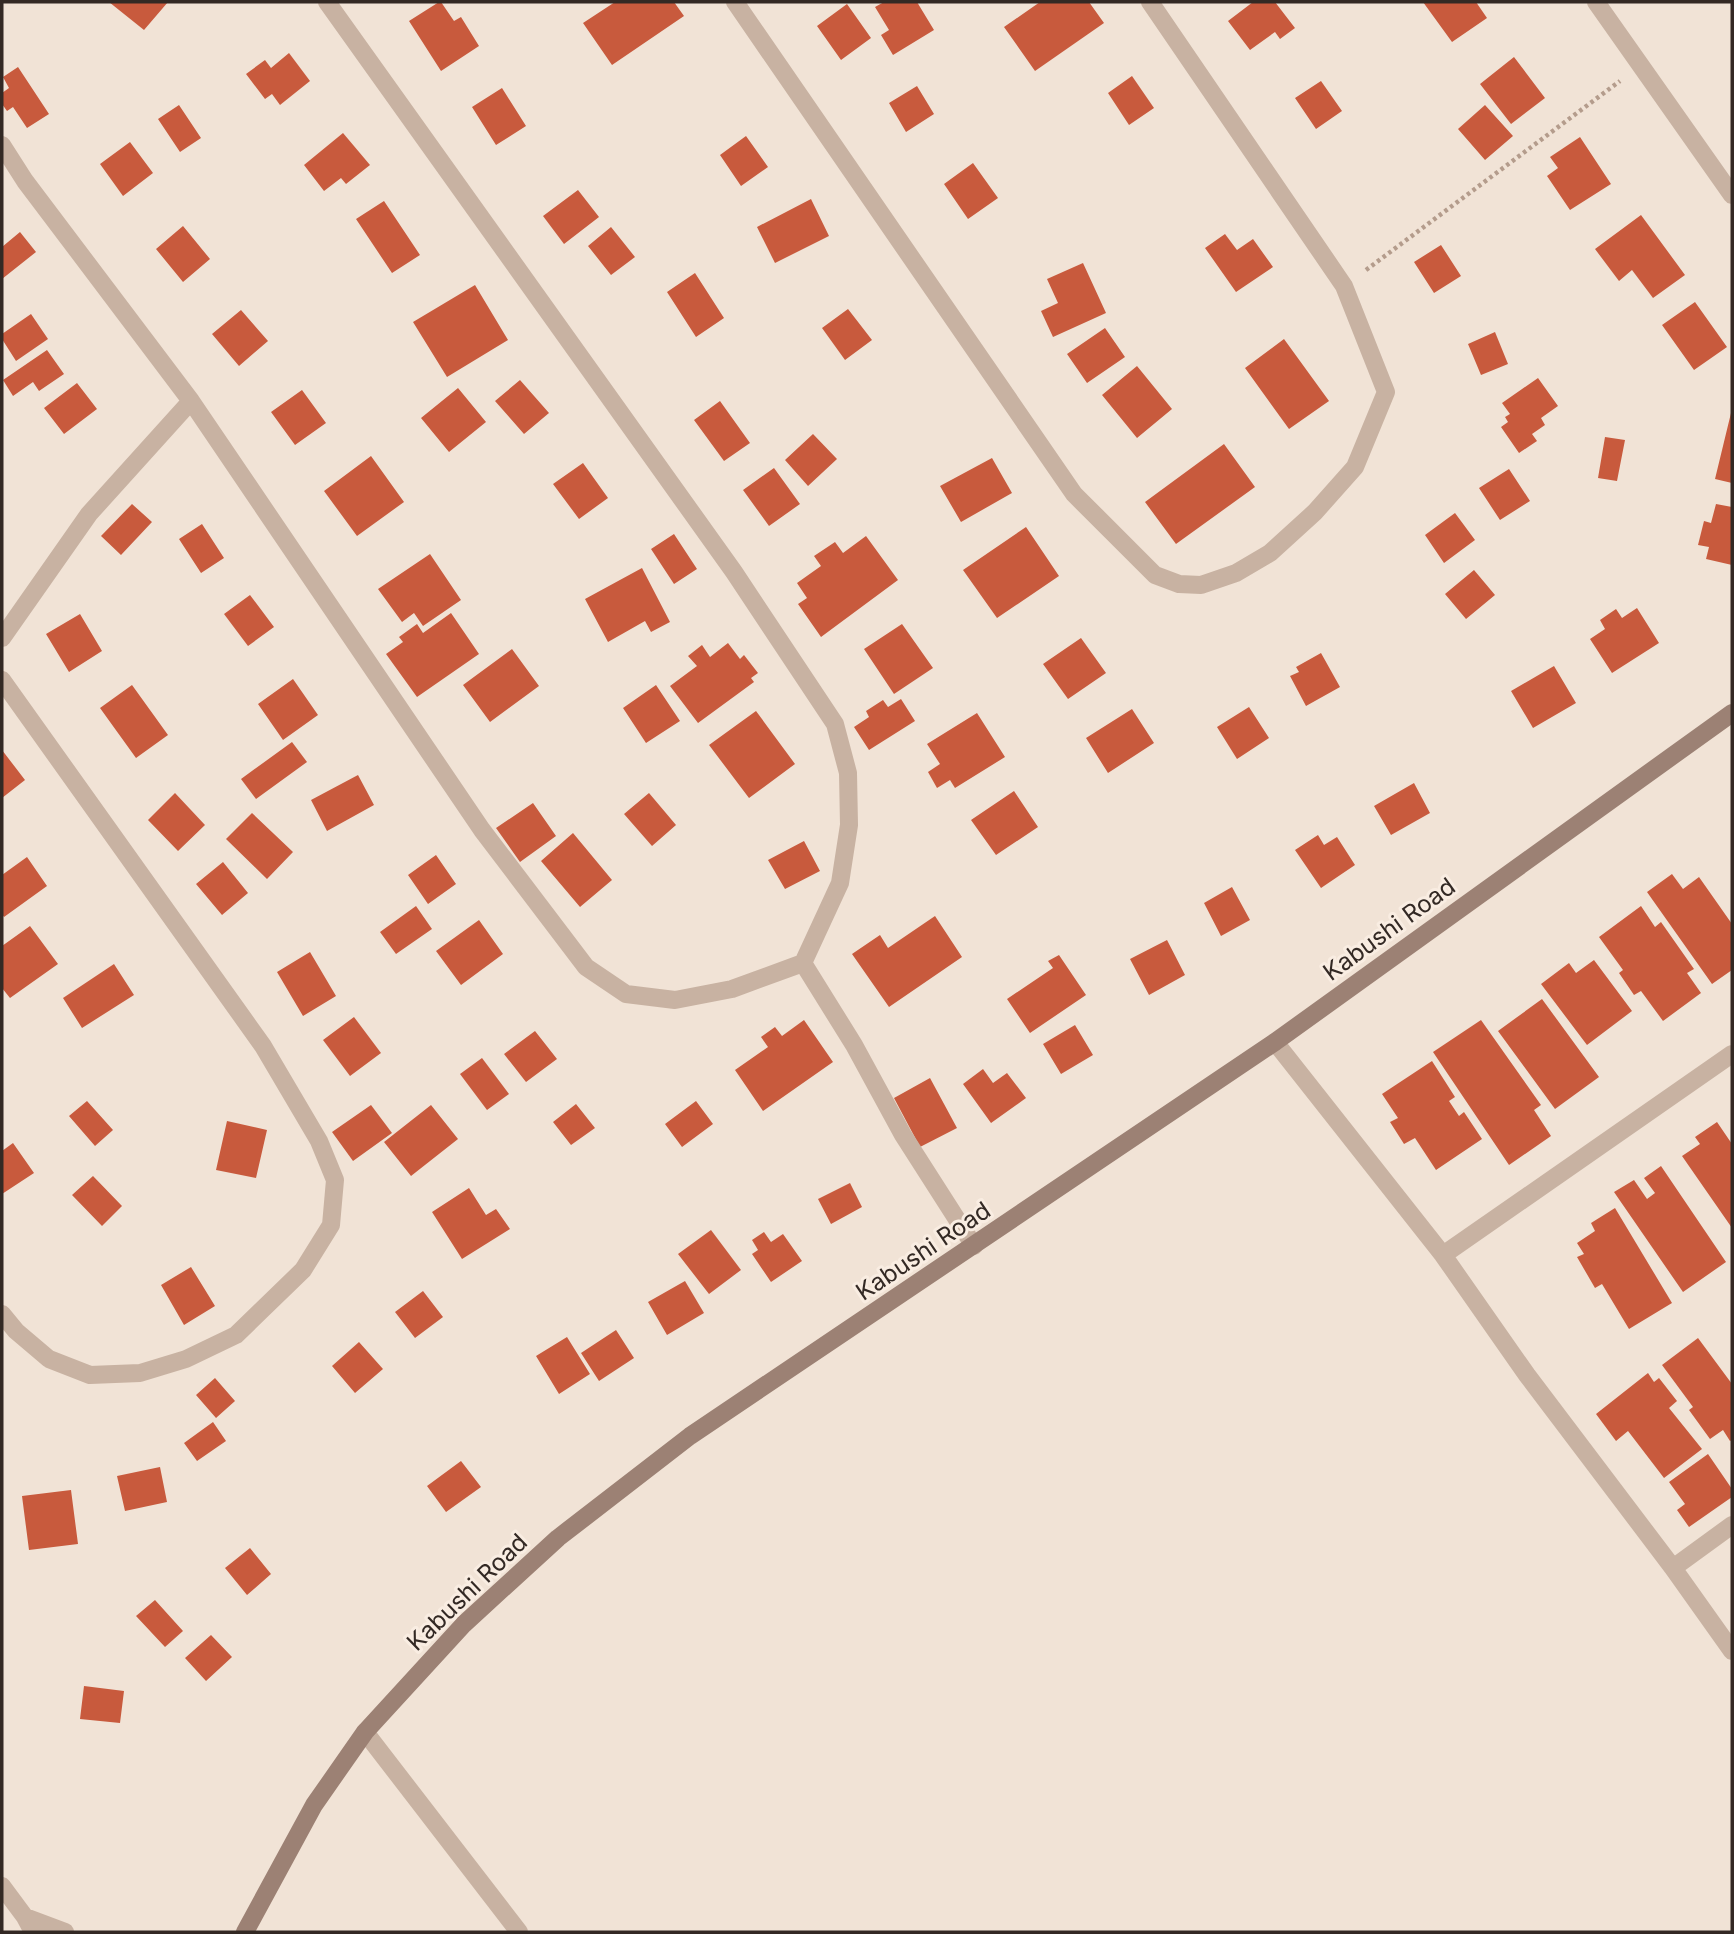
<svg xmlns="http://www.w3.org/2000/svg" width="1734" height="1934" font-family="Inter,sans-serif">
<rect width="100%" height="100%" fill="#f1e3d6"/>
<path fill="#c85a3d" d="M109,2H168L144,30Z
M439,2H441L454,21L461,17L479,46L441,71L409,21Z
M615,2H674L684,16L612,65L583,23Z
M884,2H917L934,30L893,55L881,35L889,30L875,7Z
M1040,2H1089L1104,23L1035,71L1004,27Z
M1253,2H1275L1295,28L1280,39L1275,32L1250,50L1228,21Z
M1423,2H1476L1487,18L1452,42Z
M847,4L871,38L841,60L817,26Z
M289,53L310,81L280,105L272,94L265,99L246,74L265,60L271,68Z
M1514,57L1545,98L1511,124L1480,84Z
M18,67L49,114L27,128L13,107L7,111L2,104V93L9,88L3,77Z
M1132,76L1154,108L1129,125L1108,93Z
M1321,81L1342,111L1316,129L1295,98Z
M917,86L934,114L906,132L889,103Z
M502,88L526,126L496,145L472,107Z
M179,105L201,138L180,152L158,119Z
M1485,105L1513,136L1485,160L1458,129Z
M343,133L370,165L346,184L341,178L324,191L304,165Z
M746,136L768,167L741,186L720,155Z
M1580,137L1611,184L1570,210L1547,176L1558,168L1550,157Z
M130,142L153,173L123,196L100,164Z
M973,163L998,198L968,219L944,184Z
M578,190L599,217L564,244L543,216Z
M811,199L829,236L775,263L757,227Z
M384,201L420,255L392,273L356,219Z
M1641,215L1685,275L1653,298L1632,270L1619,281L1595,249Z
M183,226L210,259L183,282L156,249Z
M611,227L635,257L611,275L588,246Z
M20,232L36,252L2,279V247Z
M1225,234L1237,250L1253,239L1273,267L1236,292L1205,248Z
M1441,245L1461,276L1434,293L1414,262Z
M1083,263L1106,313L1053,337L1041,311L1058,303L1047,279Z
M695,273L724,318L696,337L667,292Z
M475,285L508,340L447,377L413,322Z
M1695,302L1727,347L1694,370L1662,325Z
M848,309L872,340L845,360L822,328Z
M241,310L268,341L239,366L212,334Z
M31,314L48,339L16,361L2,339V334Z
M1105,328L1125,357L1087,383L1067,354Z
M1495,332L1508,364L1481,375L1468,344Z
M1284,339L1329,401L1289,429L1245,368Z
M47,350L64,374L39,391L33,382L13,396L3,380Z
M1137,366L1172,409L1137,438L1102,395Z
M1538,378L1558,406L1541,418L1545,425L1532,434L1537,441L1519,453L1501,427L1508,422L1505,417L1510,414L1502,403Z
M520,380L549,413L524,434L495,401Z
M77,383L97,409L64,434L44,408Z
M458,388L486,422L449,452L421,418Z
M302,390L326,423L295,445L271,412Z
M720,401L750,443L724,461L694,420Z
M1731,413L1732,414V483L1715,479Z
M813,434L837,459L808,486L785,460Z
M1605,437L1625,440L1617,481L1598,478Z
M1224,444L1255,487L1176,544L1145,502Z
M371,456L404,502L357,536L324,491Z
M992,458L1012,493L961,522L940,486Z
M583,463L608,498L579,519L553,484Z
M774,468L800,504L769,526L743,490Z
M1509,469L1530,501L1500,520L1479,488Z
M132,504L152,522L121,555L101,536Z
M1716,504L1732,507V565L1706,559L1709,547L1698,545L1704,521L1711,523Z
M1455,513L1475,540L1444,563L1425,535Z
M202,524L224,558L201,573L179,539Z
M1026,527L1059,576L997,618L963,570Z
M674,534L697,569L674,584L651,549Z
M866,536L898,580L821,637L798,604L807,598L797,583L821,566L814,556L835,542L843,553Z
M430,554L461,600L423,626L414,613L402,622L378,589Z
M642,568L670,622L651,632L645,621L608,642L585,599Z
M1474,570L1495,595L1466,619L1445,594Z
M250,595L274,627L248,646L224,614Z
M1637,608L1659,643L1612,673L1590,639L1605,629L1600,620L1616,609L1622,618Z
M451,613L479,654L417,697L386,654L403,642L399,637L417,624L423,633Z
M80,614L102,651L69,672L46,634Z
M902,624L933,668L894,694L864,649Z
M1081,638L1106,673L1068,699L1043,664Z
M728,643L740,659L744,655L758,673L751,678L754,682L698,723L670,686L697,666L688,656L702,645L710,657Z
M512,649L539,686L490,722L463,685Z
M1321,653L1340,687L1306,706L1290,676L1299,672L1296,667Z
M1554,666L1576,703L1533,728L1511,691Z
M293,679L318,715L283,740L258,704Z
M132,685L168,735L136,758L100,708Z
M656,685L680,721L646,743L623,708Z
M901,699L915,721L869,750L854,727L869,717L866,711L883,700L888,707Z
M1249,707L1269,738L1237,759L1217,727Z
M1132,709L1154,743L1108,773L1086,738Z
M756,711L795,764L749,798L709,745Z
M977,713L1005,757L955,788L950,780L937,788L928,772L940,764L927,744Z
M292,742L307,762L256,799L241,779Z
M2,750L25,780L2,798Z
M358,775L374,805L327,831L311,800Z
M1414,783L1430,813L1391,835L1374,806Z
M1014,791L1038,827L996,855L971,820Z
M175,793L205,825L178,851L148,820Z
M649,793L676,825L652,846L624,814Z
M533,803L556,836L520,862L496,828Z
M252,813L293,852L267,879L226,839Z
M573,833L612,880L580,907L541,861Z
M1318,835L1324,845L1337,837L1355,865L1321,888L1295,850Z
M804,841L820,871L785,889L768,860Z
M436,855L456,884L428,904L408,875Z
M27,857L47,886L4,917L2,914V875Z
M223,862L248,893L222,915L196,884Z
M1672,874L1683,889L1699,877L1732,924V970L1712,984L1647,892Z
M1232,887L1250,920L1221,936L1204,903Z
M416,906L432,929L396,954L380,932Z
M1641,906L1655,927L1661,922L1694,969L1687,973L1701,993L1663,1021L1641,991L1634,995L1619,973L1623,970L1599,937Z
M935,916L962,957L889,1007L852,954L880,935L888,948Z
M479,920L503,954L461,985L436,951Z
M30,926L58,964L10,998L2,988V946Z
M1167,940L1185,975L1149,995L1130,959Z
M310,952L336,996L303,1016L277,972Z
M1059,955L1086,995L1030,1033L1007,999L1053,968L1048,961Z
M1594,960L1632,1011L1587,1045L1541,984L1569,963L1576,973Z
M114,964L134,995L82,1028L63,998Z
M1542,999L1599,1077L1555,1109L1498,1031Z
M354,1017L381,1053L350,1076L323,1040Z
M804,1020L833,1062L763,1111L735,1070L768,1047L761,1037L775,1027L782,1036Z
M1481,1020L1541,1105L1534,1110L1551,1136L1509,1165L1433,1052Z
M1075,1025L1093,1055L1061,1074L1043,1044Z
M535,1031L557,1059L526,1082L504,1054Z
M482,1058L509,1094L487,1110L460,1074Z
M1432,1061L1455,1097L1449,1101L1459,1116L1464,1112L1482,1139L1436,1170L1415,1138L1404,1144L1390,1122L1398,1118L1382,1094Z
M983,1069L993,1083L1007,1073L1026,1098L991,1123L963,1084Z
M930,1078L957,1128L920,1147L894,1098Z
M87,1101L113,1130L95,1146L69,1116Z
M696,1101L713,1124L682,1147L665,1124Z
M576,1104L595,1128L571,1145L553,1122Z
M371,1105L392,1133L353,1161L332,1132Z
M431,1105L458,1139L411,1176L384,1142Z
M227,1121L267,1130L256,1178L216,1170Z
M1717,1122L1732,1144V1228L1682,1156L1700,1144L1695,1137Z
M13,1143L34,1173L2,1194V1151Z
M1661,1166L1726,1262L1683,1292L1614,1192L1634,1180L1647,1199L1655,1193L1644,1178Z
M93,1176L122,1206L102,1226L72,1195Z
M850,1183L862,1207L831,1224L818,1199Z
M469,1188L486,1215L496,1209L510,1229L462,1259L432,1212Z
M1615,1208L1672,1303L1629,1329L1602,1284L1595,1288L1577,1257L1584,1254L1577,1243L1595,1231L1591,1223Z
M711,1230L741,1270L709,1294L678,1254Z
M764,1232L771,1242L783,1234L802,1261L771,1282L752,1254L758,1250L752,1240Z
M191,1267L215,1306L184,1325L161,1285Z
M685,1281L704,1313L667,1335L648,1302Z
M423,1291L443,1317L415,1338L395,1312Z
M616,1330L634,1358L599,1381L581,1353Z
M567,1337L590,1374L559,1394L536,1356Z
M1698,1338L1732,1384V1440L1730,1441L1723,1430L1710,1439L1689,1410L1693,1407L1662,1365Z
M359,1342L383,1369L355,1393L332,1366Z
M1648,1373L1654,1382L1659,1378L1677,1401L1669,1408L1702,1449L1664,1478L1628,1431L1616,1441L1596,1414Z
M215,1378L235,1401L216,1418L196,1395Z
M213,1422L226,1441L197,1461L184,1443Z
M1708,1454L1732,1489V1497L1689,1527L1677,1510L1685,1504L1669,1482Z
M461,1461L481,1487L446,1512L427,1486Z
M160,1467L167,1502L125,1511L117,1476Z
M71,1490L78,1544L29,1550L22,1496Z
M250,1548L271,1574L247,1595L225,1568Z
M155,1600L183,1631L165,1647L136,1616Z
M211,1635L232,1657L206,1681L185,1658Z
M84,1686L124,1691L120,1723L80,1719Z"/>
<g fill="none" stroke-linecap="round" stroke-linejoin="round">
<path stroke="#b49c8c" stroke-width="4.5" stroke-dasharray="3.5 3.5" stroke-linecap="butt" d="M1366,270L1620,81"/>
<path stroke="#c8b2a2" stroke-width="18" d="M735,2L1074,494L1155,575L1179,584L1201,585L1236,573L1270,553L1315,512L1355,467L1386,392L1344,286L1150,2
M1596,2L1732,195
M2,145L25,181L191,401L482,830L586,967L626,994L675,1000L732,989L803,963L840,883L849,825L848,773L835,724L734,572L327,2
M2,638L89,514L191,401
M2,680L263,1046L319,1141L335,1180L331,1225L303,1270L236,1335L186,1359L140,1373L90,1375L49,1359L16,1331L2,1314
M803,963L854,1045L903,1135L974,1246
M1275,1042L1443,1255L1527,1375L1673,1568L1732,1525
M1443,1255L1732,1054
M1673,1568L1732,1651
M365,1732L519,1932
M2,1886L25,1917L33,1932
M25,1917L65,1932"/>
<path stroke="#9c8174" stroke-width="18" d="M245,1932L314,1805L365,1732L464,1624L558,1538L690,1436L1275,1042L1732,713"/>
</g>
<g text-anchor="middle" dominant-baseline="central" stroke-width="6" stroke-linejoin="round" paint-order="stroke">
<g font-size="24" fill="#332924" stroke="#f9ede2">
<text transform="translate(1389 929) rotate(-36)">Kabushi Road</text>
<text transform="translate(923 1251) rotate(-34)">Kabushi Road</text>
<text transform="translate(467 1592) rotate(-44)">Kabushi Road</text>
</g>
</g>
<rect width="1734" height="1934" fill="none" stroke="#332924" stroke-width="7"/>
</svg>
